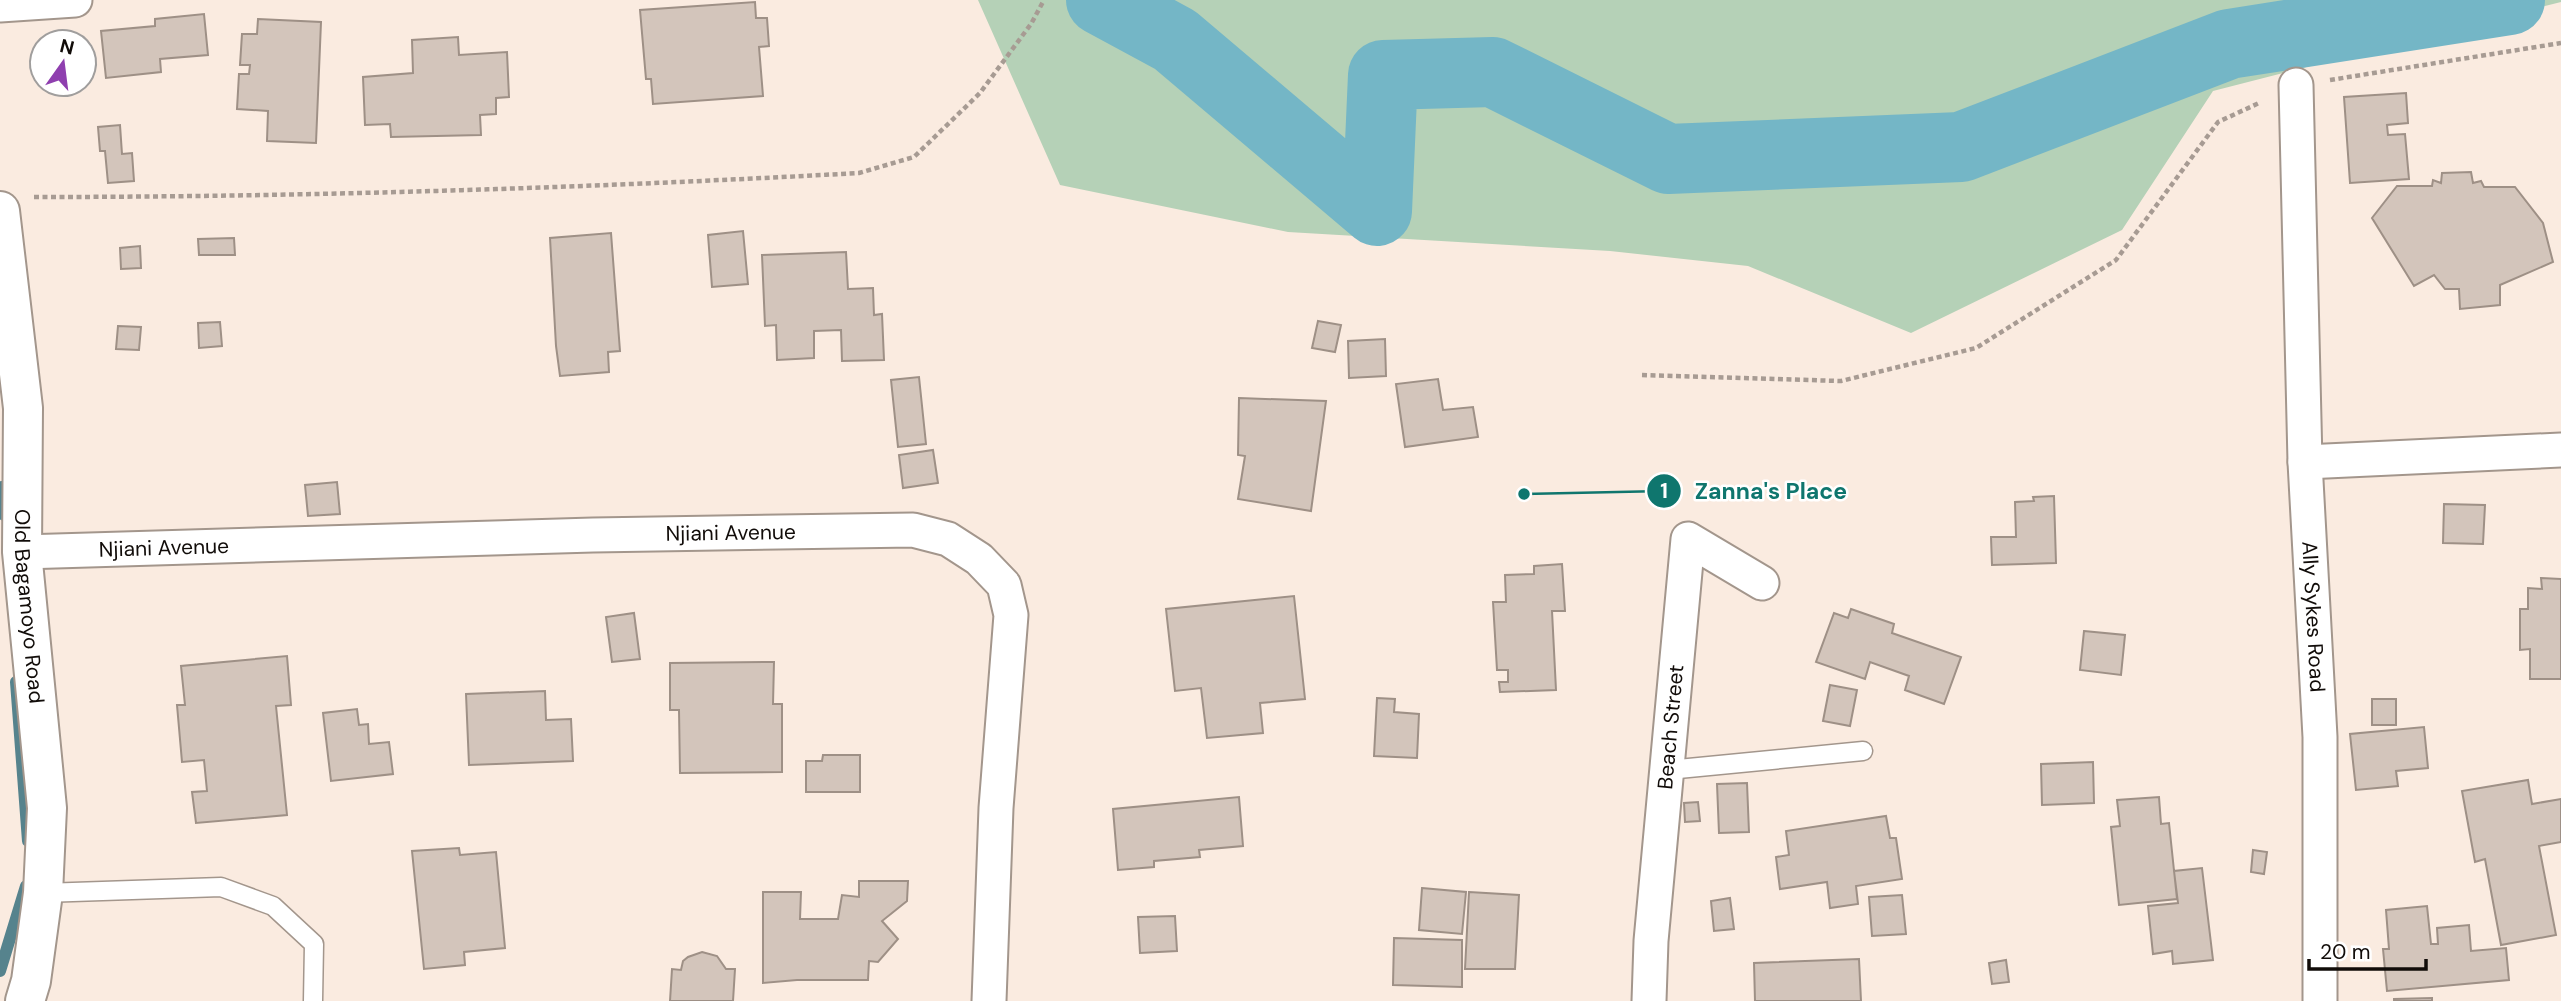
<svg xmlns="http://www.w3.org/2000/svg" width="2561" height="1001" font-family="'DM Sans',sans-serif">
<rect width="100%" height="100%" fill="#faebe0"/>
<path fill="#b5d1b7" d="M978,0H2561V2L2213,91L2122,230L1911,333L1748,266L1610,251L1288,232L1060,185Z"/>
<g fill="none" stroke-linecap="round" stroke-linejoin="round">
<path stroke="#56838d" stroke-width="12" d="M2,487L4,515
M16,682L28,841
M0,971L26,886"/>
<path stroke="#74b6c6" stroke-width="70" d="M1101,0L1175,40L1377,211L1383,75L1493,72L1668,159L1961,147L2229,44L2510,0"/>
</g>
<path fill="#d3c5bb" stroke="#9e9086" stroke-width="2" d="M755,2L756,18H767L769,46L759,47L763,96L653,104L651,79H646L640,10Z
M204,14L208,55L160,59L161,72L106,78L101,31L155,26V19Z
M258,19L321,22L316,143L267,141L268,111L237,109L239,74H249L250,65H240L242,34H257Z
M458,37L459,55L507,52L509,97L496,98V114L480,115L481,135L391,137L390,124L365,125L363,77L413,73L412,40Z
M2406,93L2408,123L2387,125L2388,135L2405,134L2409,179L2350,183L2344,97Z
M120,125L122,154L132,153L134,181L108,183L105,151H100L98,127Z
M2471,172L2473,183L2481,181L2484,187H2515L2543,223L2553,262L2500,285V305L2460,309L2459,289H2445L2434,275L2414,286L2372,218L2397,186H2432L2433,180L2441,183L2442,173Z
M743,231L748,284L712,287L708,235Z
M611,233L620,351L608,352L609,372L560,376L556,346L550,238Z
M234,238L235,255H199L198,239Z
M140,246L141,268L121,269L120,248Z
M846,252L848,289L873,288L874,315L882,314L884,360L842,361L841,330L814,331V358L777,360L776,325L765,326L762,255Z
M1318,321L1341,325L1335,352L1312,348Z
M220,322L222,346L199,348L198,323Z
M118,326L141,327L139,350L116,349Z
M1385,339L1386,376L1349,378L1348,341Z
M919,377L926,444L898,447L891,380Z
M1438,379L1443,410L1473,407L1478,437L1405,447L1396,384Z
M1239,398L1326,401L1311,511L1238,499L1245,456L1238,455Z
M933,450L938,483L903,488L899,455Z
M337,482L340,514L308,516L305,485Z
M2054,496L2056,563L1992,565L1991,537H2016L2015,502L2034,501L2033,497Z
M2444,504L2485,505L2483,544L2443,543Z
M1562,564L1565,611H1552L1556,690L1500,692L1499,682H1508V670H1497L1493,602H1506L1505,575L1534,574V566Z
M2541,578L2561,579V679H2530V649L2520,650V609H2528V588L2542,589Z
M1294,596L1305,699L1260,703L1263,733L1207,738L1201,688L1175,691L1166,609Z
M1851,609L1894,624L1892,633L1961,657L1944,704L1905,690L1909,676L1870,662L1865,679L1816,662L1834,613L1848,618Z
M634,613L640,659L612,662L606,617Z
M2084,631L2125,635L2121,675L2080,670Z
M287,656L291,705L276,706L287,815L196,823L192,792L207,791L204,760L182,762L177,705H185L181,666Z
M774,662L773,704H782V772L680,773L679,710H670V663Z
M1830,685L1857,690L1850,726L1823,721Z
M545,691L546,720L571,719L573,761L469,765L466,694Z
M1377,698L1395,699L1394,712L1419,714L1417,758L1374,756Z
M2372,699H2396V725H2372Z
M357,709L359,725L368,724L369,744L389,742L393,774L331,781L323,713Z
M2424,727L2428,768L2396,771L2398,786L2356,790L2350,734Z
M823,755H860V792H806V761H822Z
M2093,762L2094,803L2042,805L2041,764Z
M2528,780L2532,804L2561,799V842L2539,846L2556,935L2501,945L2485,859L2475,862L2462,791Z
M1747,783L1749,832L1719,833L1717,784Z
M1239,797L1243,846L1199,850L1200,857L1154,861V867L1118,870L1113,809Z
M2159,797L2161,824L2169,823L2177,899L2119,905L2111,827L2120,826L2117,800Z
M1698,802L1700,821L1685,822L1684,803Z
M1886,816L1890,838H1896L1902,879L1856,886L1858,904L1830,908L1827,882L1780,889L1776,857L1789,855L1786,831Z
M459,848L460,855L496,852L505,948L464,952L465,965L424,969L412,851Z
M2253,850L2267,852L2264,874L2251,872Z
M2202,868L2213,960L2173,964L2172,951L2153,954L2148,906L2178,903L2174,871Z
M859,881H908L907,901L882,921L898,939L878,962L869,961L868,980H797L763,983V892H801L800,919H838L842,895L859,897Z
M1422,888L1466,892L1462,934L1419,930Z
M1469,892L1519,895L1515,969H1465Z
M1902,895L1906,934L1872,936L1869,897Z
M1730,898L1734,929L1714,931L1711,901Z
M2427,906L2431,944H2438L2437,928L2469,925L2471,951L2506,948L2509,980L2387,991L2383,949H2389L2386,910Z
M1175,916L1177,951L1140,953L1138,917Z
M1394,938L1462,940V987L1393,985Z
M702,952L717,956L726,969H735L733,1001H670L672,969L681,970L683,961L688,957Z
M1859,959L1861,1001H1755L1754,963Z
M2006,960L2009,982L1992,984L1989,963Z
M2432,998V1001H2394V999Z"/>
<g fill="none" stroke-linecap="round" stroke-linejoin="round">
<defs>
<path id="lane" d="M1668,770L1863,751
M43,893L221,887L273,906L314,944L313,1001"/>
<g id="street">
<path d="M0,5L75,0"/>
<path id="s1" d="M2296,85L2305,462L2320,737V1001"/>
<path d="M2305,462L2561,450"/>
<path id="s2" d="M22,552L593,535L913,530L948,539L979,559L1004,585L1011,615L996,808L989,1001"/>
<path id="s3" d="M1649,1001L1651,941L1688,539L1762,583"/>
</g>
<g id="primary">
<path id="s4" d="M0,211L23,408L22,552L47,808L43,893L31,981L25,1001"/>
</g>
</defs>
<use href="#lane" stroke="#a3968c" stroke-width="21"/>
<use href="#street" stroke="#a3968c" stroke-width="37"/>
<use href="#primary" stroke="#a3968c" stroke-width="42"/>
<path stroke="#a79b93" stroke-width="4.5" stroke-dasharray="5 3.5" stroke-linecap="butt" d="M2330,80L2561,43
M34,197C310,197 584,188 859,173L914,157L980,93L1031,24L1044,0
M1642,375L1841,381L1976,348L2116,260L2218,122L2259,103"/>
<use href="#lane" stroke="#fff" stroke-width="18"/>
<use href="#street" stroke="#fff" stroke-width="33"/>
<use href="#primary" stroke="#fff" stroke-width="38"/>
</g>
<g text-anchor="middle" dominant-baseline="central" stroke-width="5" stroke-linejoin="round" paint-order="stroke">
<g font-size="21" fill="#110c09" stroke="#fff">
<text stroke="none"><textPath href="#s2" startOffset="709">Njiani Avenue</textPath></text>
<text stroke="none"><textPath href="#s2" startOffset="142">Njiani Avenue</textPath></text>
<text stroke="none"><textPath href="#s4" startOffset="397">Old Bagamoyo Road</textPath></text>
<text stroke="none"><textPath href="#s1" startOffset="532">Ally Sykes Road</textPath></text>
<text stroke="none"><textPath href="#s3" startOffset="275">Beach Street</textPath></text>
</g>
</g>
<path fill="none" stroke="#0f766e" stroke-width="2.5" d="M1524 494L1664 491"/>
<g fill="#0f766e" stroke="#fff" stroke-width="2.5">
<circle cx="1524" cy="494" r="7"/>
<circle cx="1664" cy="491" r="18"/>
</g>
<g font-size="21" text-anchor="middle" font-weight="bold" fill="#fff">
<text x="1664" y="498">1</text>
</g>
<g font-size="23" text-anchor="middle" font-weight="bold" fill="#0f766e" stroke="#fff" stroke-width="5" stroke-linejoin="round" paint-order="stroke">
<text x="1771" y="499">Zanna's Place</text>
</g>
<g transform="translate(63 63) rotate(14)"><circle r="33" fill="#ffffff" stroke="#a09e9d" stroke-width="2"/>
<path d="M0-5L12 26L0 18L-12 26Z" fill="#8f3faf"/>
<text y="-10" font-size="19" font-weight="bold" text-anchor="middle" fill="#110c09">N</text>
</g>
<path d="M2309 959v10h117v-10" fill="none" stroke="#110c09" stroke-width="3.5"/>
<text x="2320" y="959" font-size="21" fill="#110c09" stroke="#ffffff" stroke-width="5" paint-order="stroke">20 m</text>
</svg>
